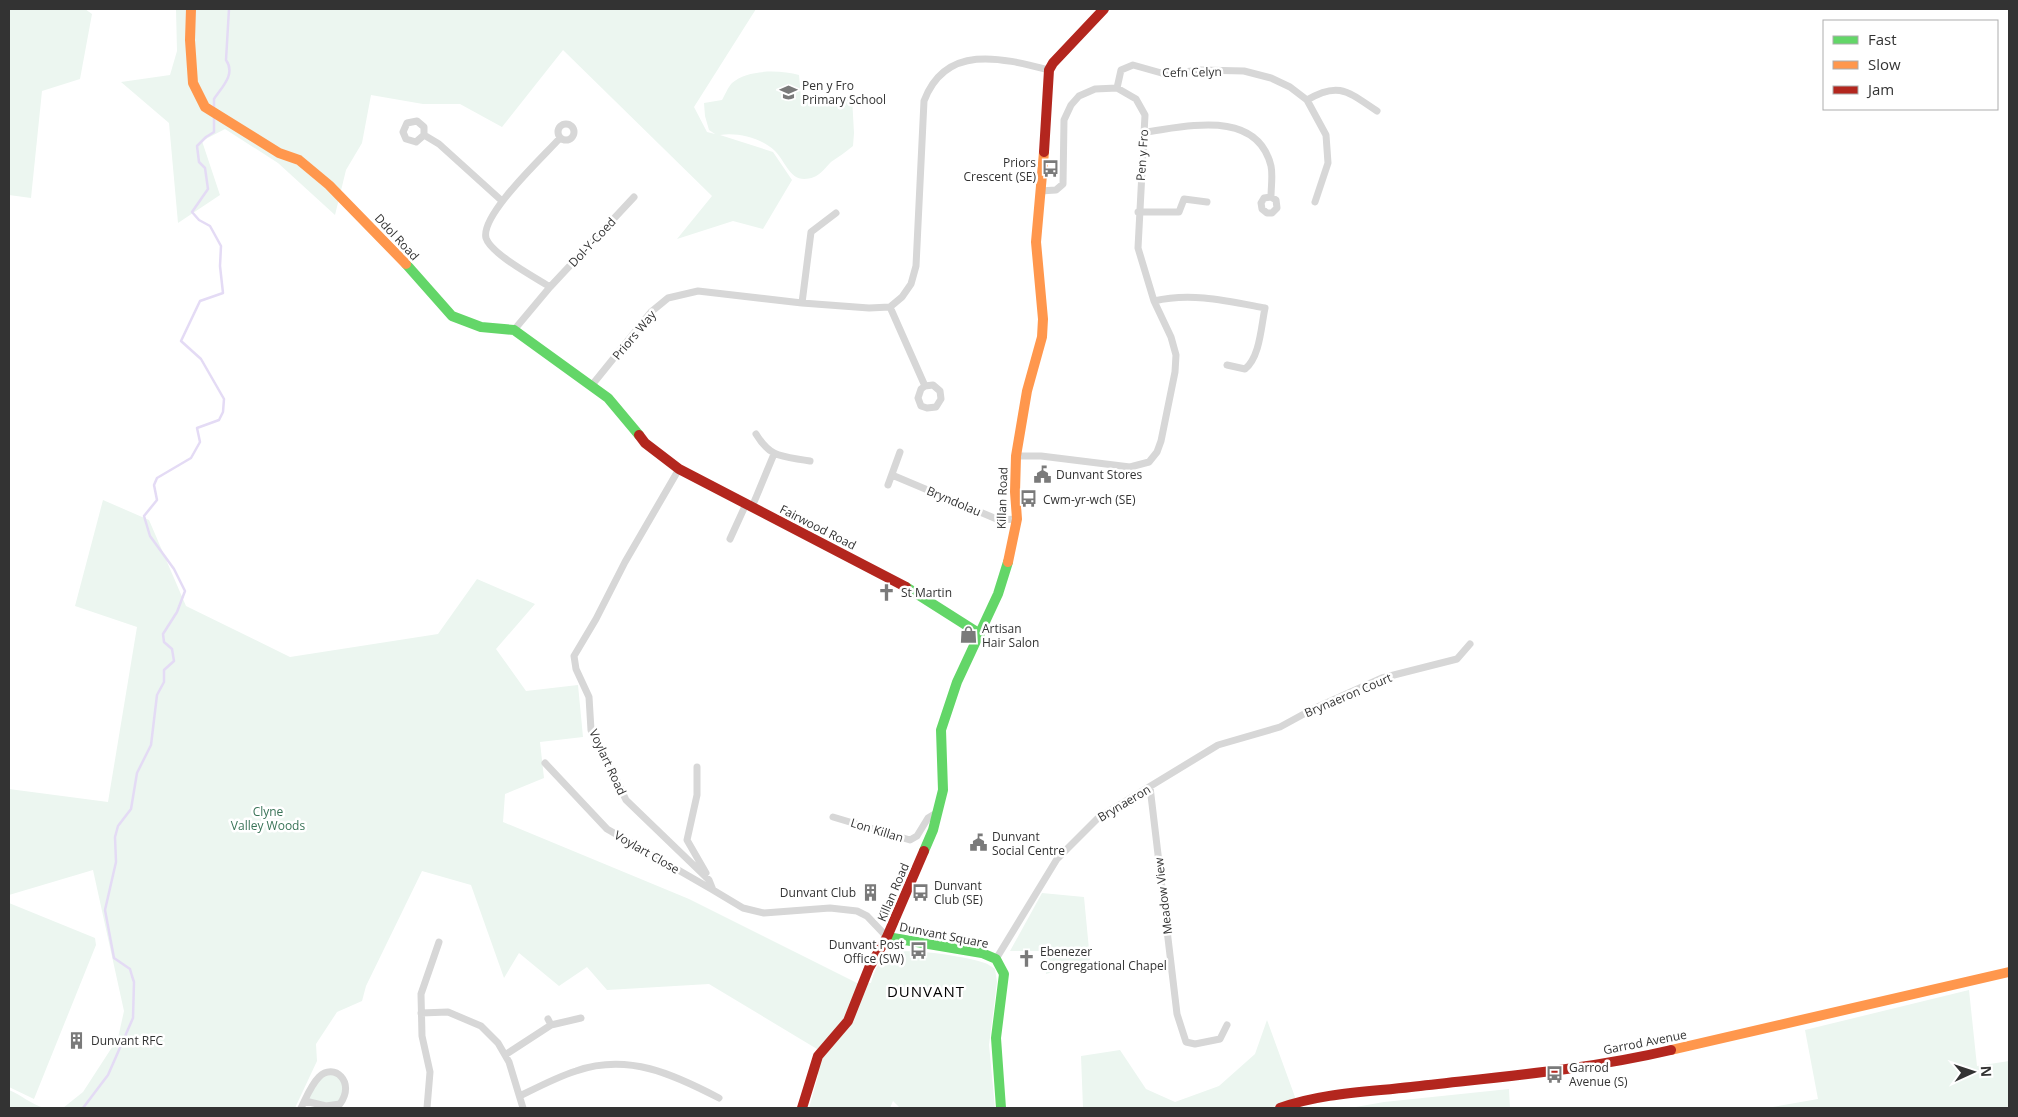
<svg xmlns="http://www.w3.org/2000/svg" width="2018" height="1117" font-family="'Open Sans',sans-serif">
<rect width="100%" height="100%" fill="#fff"/>
<path fill="#ecf6f0" d="M9,9H85L92,14L80,79L42,91L31,198L9,195Z
M176,9H756L694,107L707,132L715,134L709,130L705,116L704,103L722,100C725,95 728,87 732,83C748,69 780,70 799,75L801,97H852L854,133L853,146C846,152 838,157 831,162C826,167 820,175 814,177C790,186 787,162 774,150C761,138 737,132 720,135L773,152L792,180L763,229L733,221L677,239L712,196L563,50L502,127L460,104H423L371,95L362,143L346,170L335,215L278,163L225,129L202,141L220,195L178,223L169,123L121,82L170,75L177,51Z
M103,500L149,520L186,606L290,657L438,634L477,579L535,604L496,649L526,691L578,685L583,737L540,742L544,778L505,794L503,822L689,899L857,983H871C874,972 878,961 889,954C903,946 969,957 985,963C988,964 992,967 995,969L997,982L989,1045L995,1108H900L893,1101L890,1108H809L818,1076L817,1049L709,984L607,990L587,967L559,986L519,953L504,978L471,885L422,871L366,986L362,1001L337,1012L316,1044L317,1061L295,1108H63L83,1092L118,1038L124,1011L93,870L9,895V789L108,802L137,627L75,606Z
M1042,893L1084,897L1090,960L1046,974V964H1042L1041,951H1010Z
M9,903L95,938L96,945L34,1099L9,1087Z
M1969,990L1977,1066L2009,1061V1108H1767L1818,1099L1805,1030Z
M1267,1020L1299,1108H1083L1081,1056L1120,1050L1146,1089L1175,1102L1219,1086L1255,1054Z
M338,1074L346,1086L340,1104L305,1101L320,1076Z
M1509,1089L1510,1108H1350L1384,1102Z
M9,1090C21,1095 31,1104 44,1108H9Z"/>
<g fill="none" stroke-linecap="round" stroke-linejoin="round">
<path stroke="#e4dbf5" stroke-width="2.5" d="M214,108V99C222,87 236,74 226,60L229,9
M83,1108L108,1075L133,1018L134,982L132,976L130,969L114,958L105,910L116,862L115,837L118,826L131,809L137,773L151,745L157,695L164,682V670L174,661L172,649L164,642L163,634L177,612L185,591L174,569L150,536L144,516L157,500L154,485L157,478L191,458L200,442L197,428L219,420L223,412L224,399L201,359L181,341L200,301L223,293L220,266L221,246L210,226L199,220L192,212L208,189L205,168L199,162L197,146L206,137L214,132V116"/>
<path stroke="#d7d7d7" stroke-width="7" d="M1117,88L1121,70L1133,65L1165,74L1201,70L1244,71L1271,78L1290,87L1307,100L1326,135L1328,163L1315,202
M1307,100C1339,81 1348,92 1377,111
M417,121L424,127V135L416,142L406,139L403,132L407,123Z
M558 132a8 8 0 1 1 16 0a8 8 0 1 1-16 0Z
M1145,132C1186,127 1257,108 1271,166C1273,175 1271,187 1271,197L1264,198L1261,203L1262,209L1267,213H1272L1277,208L1276,200L1271,197
M424,135L439,144L502,201
M1138,212H1179L1184,199L1207,202
M550,287C536,278 491,254 486,238C480,215 544,156 560,138
M1154,301C1191,292 1228,301 1265,308C1261,327 1260,357 1245,369L1227,365
M802,303L811,232L836,213
M890,307L925,386L933,385L940,391L941,399L936,407L927,408L921,406L918,398L921,389L925,386
M514,330L550,287L634,197
M592,385L651,312L668,298L698,291L802,303L869,308L890,307L902,297L911,284L916,266L924,101C946,43 1002,58 1049,70
M756,434C771,459 783,456 810,461
M1016,456H1041L1130,467L1149,462L1157,452L1161,441L1175,372L1176,355L1171,337L1154,301L1138,248L1145,115L1136,99L1117,88L1095,89L1079,96L1071,105L1064,120L1063,184L1056,190L1040,191
M679,469L625,562L596,619L574,656L576,669L589,697L591,730L608,762L626,800L709,880L713,890L743,908L764,913L830,908L857,911L867,916L887,937
M892,475L999,520L1017,519
M888,485L900,452
M752,507L774,454
M730,539L746,504
M545,763L607,829L713,890
M697,767V795L687,840L706,873
M1150,787L1177,1014L1186,1042L1195,1044L1220,1039L1227,1025
M833,817L910,840L917,836L928,818L938,812
M996,959L1057,859L1098,818L1218,745L1280,727L1313,709L1382,678L1457,659L1470,644
M421,1013L448,1012L481,1026L498,1043L509,1062L523,1108
M548,1019L551,1025L581,1018
M505,1055L551,1025
M520,1096C538,1087 557,1077 576,1071C628,1053 673,1074 719,1098
M301,1108C306,1098 311,1085 319,1077C334,1062 356,1082 340,1104L326,1106L305,1101
M427,1108L430,1072L422,1036L421,994L439,942"/>
<path stroke="#63d668" stroke-width="10" d="M406,264L452,316L481,327L514,330L608,398L639,435
M906,587L980,634
M924,851L933,830L943,790L941,730L957,682L998,594L1008,562
M887,937L982,953L996,959L1004,974L996,1038L1001,1108"/>
<path stroke="#ff974d" stroke-width="10" d="M191,9L190,40L193,83L205,107L279,153L299,160L329,185L406,264
M1008,562L1017,519L1015,492L1016,456L1027,391L1042,337L1043,319L1036,242L1044,152
M1671,1050L2009,972"/>
<path stroke="#b3261e" stroke-width="10" d="M1044,152L1049,70L1053,63L1104,9
M639,435L645,443L679,469L906,587
M802,1108L818,1056L848,1021L869,968L887,937L924,851
M1280,1108C1321,1093 1368,1092 1411,1087C1498,1077 1586,1070 1671,1050"/>
</g>
<defs>
<symbol id="school-bare" viewBox="-9 -9 18 18"><path d="M0-5L7-2L0 1L-7-2ZM-4 1L0 2.5L4 1V4Q0 6-4 4Z" fill="#7a7a7a" stroke="#fff" stroke-width="2.5" paint-order="stroke"/></symbol>
<symbol id="bus-bare" viewBox="-9 -9 18 18"><path d="M-5-6H5V4H4V6H2V4H-2V6H-4V4H-5ZM-3.5-4V0h7V-4ZM-3.5 1.2v1.5H-2V1.2ZM2 1.2v1.5H3.5V1.2Z" fill="#7a7a7a" stroke="#fff" stroke-width="2.5" paint-order="stroke"/></symbol>
<symbol id="civic-bare" viewBox="-9 -9 18 18"><path d="M-.6-6.5H3V-4.5H.6V-3L4-1V1h2V6H-6V1h2V-1L-.6-3ZM-1.2 2.5V6h2.4V2.5Z" fill="#7a7a7a" stroke="#fff" stroke-width="2.5" paint-order="stroke"/></symbol>
<symbol id="church-bare" viewBox="-9 -9 18 18"><path d="M-1.2-6h2.4v3.5h3.3v2.4h-3.3V6h-2.4V-.1h-3.3v-2.4h3.3Z" fill="#7a7a7a" stroke="#fff" stroke-width="2.5" paint-order="stroke"/></symbol>
<symbol id="shop-bare" viewBox="-9 -9 18 18"><path d="M-5-2.5h2.3a2.7 3.5 0 0 1 5.4 0H5L5.5 6h-11ZM-1.5-2.5h3a1.5 2.3 0 0 0-3 0Z" fill="#7a7a7a" stroke="#fff" stroke-width="2.5" paint-order="stroke"/></symbol>
<symbol id="building-bare" viewBox="-9 -9 18 18"><path d="M-4-6H4V6H1V3H-1V6H-4ZM-2.5-4.3h1.7v1.8h-1.7ZM.8-4.3h1.7v1.8H.8ZM-2.5-1h1.7V.8h-1.7ZM.8-1h1.7V.8H.8Z" fill="#7a7a7a" stroke="#fff" stroke-width="2.5" paint-order="stroke"/></symbol>
</defs>
<g fill-rule="evenodd">
<use href="#school-bare" x="776" y="80" width="25" height="25"/>
<use href="#bus-bare" x="1038" y="156" width="25" height="25"/>
<use href="#civic-bare" x="1030" y="462" width="25" height="25"/>
<use href="#bus-bare" x="1016" y="486" width="25" height="25"/>
<use href="#church-bare" x="874" y="580" width="25" height="25"/>
<use href="#shop-bare" x="956" y="622" width="25" height="25"/>
<use href="#civic-bare" x="966" y="830" width="25" height="25"/>
<use href="#building-bare" x="858" y="880" width="25" height="25"/>
<use href="#bus-bare" x="908" y="880" width="25" height="25"/>
<use href="#bus-bare" x="906" y="938" width="25" height="25"/>
<use href="#church-bare" x="1014" y="946" width="25" height="25"/>
<use href="#building-bare" x="64" y="1028" width="25" height="25"/>
<use href="#bus-bare" x="1542" y="1062" width="25" height="25"/>
</g>
<g text-anchor="middle" dominant-baseline="central" stroke-width="5" stroke-linejoin="round" paint-order="stroke">
<g font-size="12" fill="#333" stroke="#fff">
<text transform="translate(1192 72) rotate(-1)">Cefn Celyn</text>
<text transform="translate(1142 155) rotate(-86)">Pen y Fro</text>
<text transform="translate(397 237) rotate(47)">Ddol Road</text>
<text transform="translate(592 242) rotate(-47)">Dol-Y-Coed</text>
<text transform="translate(634 335) rotate(-50)">Priors Way</text>
<text transform="translate(1002 498) rotate(-88)">Killan Road</text>
<text transform="translate(954 501) rotate(23)">Bryndolau</text>
<text transform="translate(818 527) rotate(27)">Fairwood Road</text>
<text transform="translate(1348 695) rotate(-23)">Brynaeron Court</text>
<text transform="translate(608 762) rotate(65)">Voylart Road</text>
<text transform="translate(1124 803) rotate(-31)">Brynaeron</text>
<text transform="translate(877 830) rotate(17)">Lon Killan</text>
<text transform="translate(647 852) rotate(30)">Voylart Close</text>
<text transform="translate(893 892) rotate(-67)">Killan Road</text>
<text transform="translate(1163 896) rotate(-97)">Meadow View</text>
<text transform="translate(944 935) rotate(11)">Dunvant Square</text>
<text transform="translate(1645 1042) rotate(-11)">Garrod Avenue</text>
</g>
<g font-size="12" fill="#333" stroke="#fff" text-anchor="start">
<text x="802" y="85">Pen y Fro<tspan x="802" dy="14">Primary School</tspan></text>
<text x="1036" y="162" text-anchor="end">Priors<tspan x="1036" dy="14">Crescent (SE)</tspan></text>
<text x="1056" y="474">Dunvant Stores</text>
<text x="1043" y="499">Cwm-yr-wch (SE)</text>
<text x="901" y="592">St Martin</text>
<text x="982" y="628">Artisan<tspan x="982" dy="14">Hair Salon</tspan></text>
<text x="992" y="836">Dunvant<tspan x="992" dy="14">Social Centre</tspan></text>
<text x="934" y="885">Dunvant<tspan x="934" dy="14">Club (SE)</tspan></text>
<text x="856" y="892" text-anchor="end">Dunvant Club</text>
<text x="904" y="944" text-anchor="end">Dunvant Post<tspan x="904" dy="14">Office (SW)</tspan></text>
<text x="1040" y="951">Ebenezer<tspan x="1040" dy="14">Congregational Chapel</tspan></text>
<text x="91" y="1040">Dunvant RFC</text>
<text x="1569" y="1067">Garrod<tspan x="1569" dy="14">Avenue (S)</tspan></text>
</g>
<g font-size="12" fill="#3a7458" stroke="#fff">
<text x="268" y="811">Clyne<tspan x="268" dy="14">Valley Woods</tspan></text>
</g>
<g font-size="15" letter-spacing="1" fill="#000" stroke="#fff">
<text x="926" y="991">DUNVANT</text>
</g>
</g>
<rect width="2018" height="1117" fill="none" stroke="#333333" stroke-width="20"/>
<rect x="1823" y="20" width="175" height="90" fill="#ffffff" stroke="#adadad"/>
<rect x="1833" y="36" width="25" height="8" fill="#63d668" stroke="#adadad"/>
<text x="1868" y="45" font-size="15" fill="#333333">Fast</text>
<rect x="1833" y="61" width="25" height="8" fill="#ff974d" stroke="#adadad"/>
<text x="1868" y="70" font-size="15" fill="#333333">Slow</text>
<rect x="1833" y="86" width="25" height="8" fill="#b3261e" stroke="#adadad"/>
<text x="1868" y="95" font-size="15" fill="#333333">Jam</text>
<g transform="translate(1973 1072) rotate(87)" stroke="#ffffff" stroke-width="4" paint-order="stroke">
<path d="M0-4L9 19L0 12L-9 19Z" fill="#333333"/>
<text y="-8" font-size="14" font-weight="bold" text-anchor="middle" fill="#333333">N</text>
</g>
</svg>
